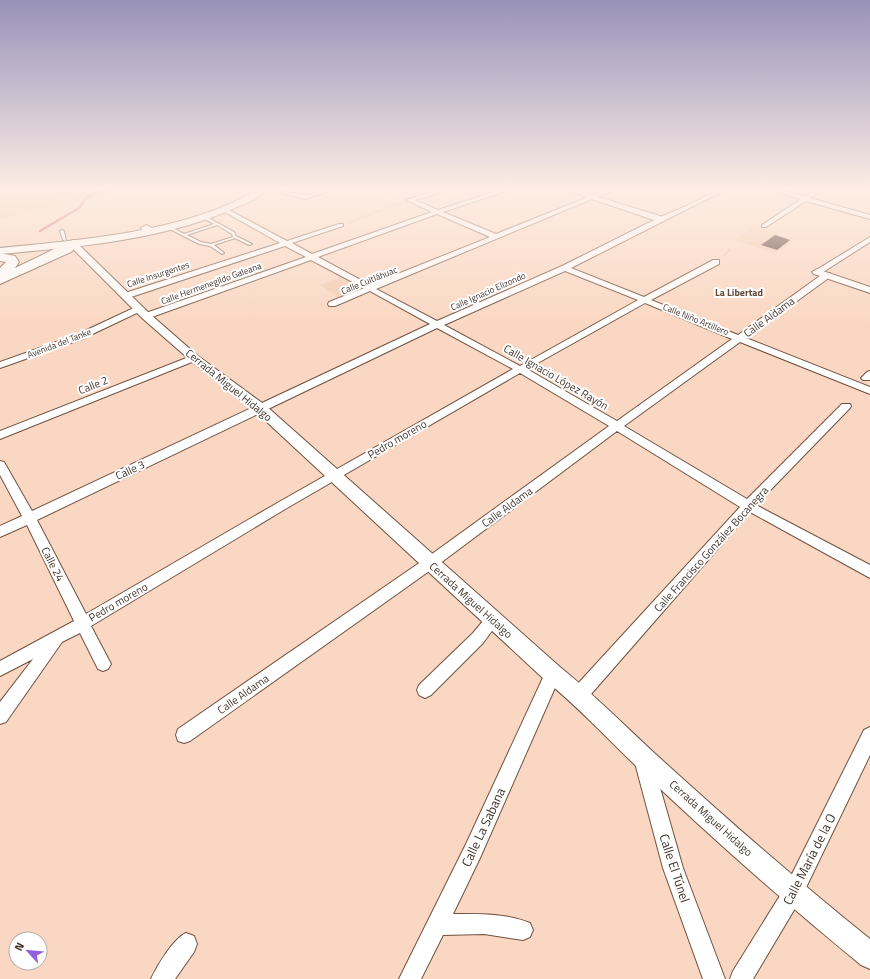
<svg xmlns="http://www.w3.org/2000/svg" width="870" height="979" font-family="'Titillium Web',sans-serif">
<rect width="100%" height="100%" fill="#fad7c2"/>
<path fill="#f3cbb1" d="M0,189H109L96,192L77,201L0,219Z
M754,228L795,240L775,253L733,240Z
M344,276L366,288L341,298L320,285Z"/>
<path fill="#d8c66e" d="M47,189H70L74,194L52,198Z"/>
<g fill="none" stroke-linecap="round" stroke-linejoin="round">
<path stroke="#c15f75" stroke-width="2.5" d="M40,231L79,208L86,198L96,193L117,189"/>
</g>
<path fill="#4d2d28" d="M775,235L790,240L777,250L761,245Z"/>
<g fill="none" stroke-linecap="round" stroke-linejoin="round">
<defs>
<path id="service" d="M203,216H205L234,232L236,236L252,244L249,245L235,238L214,245L223,252L224,253L222,254L210,246L199,244L166,227L169,226L184,234L214,224L203,218ZM217,225L232,234L233,237L211,244L201,242L187,235Z
M62,230L64,231L66,241L63,240L60,231Z"/>
<path id="minor" d="M266,189C279,189 291,194 304,195C313,195 324,189 335,189L305,199Z
M442,189H451L415,200L438,210L503,189H512L443,212L496,234L608,189H616L376,289L437,321L562,266L658,218L691,204L720,189H727L571,268L644,297L713,260H719V264L651,300L738,335L824,273H830V277L746,338L870,387V394L740,342L624,426L747,499L842,404H850L851,406L850,408L756,505L870,565V578L750,512L585,701L579,703L573,701L571,695L573,689L740,507L617,431L435,567L190,741L184,743L178,741L176,735L178,729L425,559L609,426L520,373L287,508L91,626L111,664L108,669L103,671L98,669L80,633L62,642L6,722L0,724V702L33,659L0,676V661L74,621L27,525L0,537V526L22,516L0,475V461L4,462L32,511L430,324L370,291L335,306H329L328,304L329,302L364,288L311,260L149,318H143L142,316L143,314L306,257L285,246L128,298H122V294L280,243L223,211V209H227L287,241L339,224H343V226L292,243L312,254L432,212L406,200ZM437,214L490,237L370,285L318,257ZM565,271L638,300L520,366L444,325ZM645,303L732,339L617,421L527,369ZM437,328L513,369L279,502L86,614L37,520Z
M769,189H778L805,196L816,189H823L810,198L870,215V219L806,201L766,227H762V225L801,199Z
M870,237V242L820,274H814L813,272Z
M138,306L141,307L142,309L141,311L82,339L0,368V362L76,335Z
M194,355L197,356L199,358L197,360L0,439V431Z
M870,371V380H863L861,378L867,372Z
M493,614L498,615L500,620L483,643L431,695L425,698L419,695L417,690L419,685L473,633L488,615Z
M553,667L559,669L561,674L480,858L453,914C478,914 506,913 530,923L533,930L530,937L523,940L484,934L443,935L421,979H399L466,844L547,669Z
M870,727V755L800,900L753,979H730L733,971L786,886L864,730Z
M644,754L650,757L653,763L683,868L725,979H703L663,868L635,763L638,757Z
M186,933L194,936L197,944L194,952L175,979H151C157,966 173,939 186,933Z"/>
<path id="tertiary" d="M562,189H573L663,217L664,219L663,221H657Z
M73,241L76,242L150,314L198,356L265,405L560,667C592,693 620,721 650,749C721,814 794,878 870,939V969L861,965C783,901 707,834 634,764C605,736 577,706 546,681L255,411L190,360L142,318L70,246L69,244L70,242Z
M817,269L870,287V293L814,274L812,272Z"/>
<path id="primary" d="M258,189H268C261,197 247,203 237,207C166,240 77,247 0,254V248C80,240 189,232 258,189Z"/>
<path id="trunk" d="M146,225C150,226 152,228 154,232L153,234H145L141,228Z"/>
<path id="motorway" d="M73,240L77,241L79,244L71,252L0,284V268L6,262L0,261V253L15,256L19,262L15,268Z"/>
</defs>
<use href="#service" stroke="#6f5240" stroke-width="2"/>
<use href="#minor" stroke="#6f5240" stroke-width="2"/>
<use href="#tertiary" stroke="#6f5240" stroke-width="2"/>
<use href="#primary" stroke="#6f5240" stroke-width="2"/>
<use href="#trunk" stroke="#6f5240" stroke-width="2"/>
<use href="#motorway" stroke="#6f5240" stroke-width="2"/>
<path stroke="#967f71" stroke-width="1.5" stroke-dasharray="0.5 1.5" stroke-linecap="butt" d="M380,189L400,197
M348,223L401,203
M724,256L730,249"/>
<use href="#service" fill="#fff" fill-rule="evenodd"/>
<use href="#minor" fill="#fff" fill-rule="evenodd"/>
<use href="#tertiary" fill="#fff" fill-rule="evenodd"/>
<use href="#primary" fill="#fff" fill-rule="evenodd"/>
<use href="#trunk" fill="#fff" fill-rule="evenodd"/>
<use href="#motorway" fill="#fff" fill-rule="evenodd"/>
</g>
<linearGradient id="sky" x2="0" y2="1"><stop stop-color="#9892ba"/><stop offset="0.58" stop-color="#fdede4"/><stop offset="1" stop-color="#fdede4" stop-opacity="0"/></linearGradient>
<rect width="870" height="326" fill="url(#sky)"/>
<g text-anchor="middle" dominant-baseline="central" stroke-width="4" stroke-linejoin="round" paint-order="stroke">
<g font-size="9" fill="#41342c" stroke="#fff">
<text transform="translate(158 274) rotate(-18)">Calle Insurgentes</text>
<text transform="translate(369 280) rotate(-22)">Calle Cuitláhuac</text>
<text transform="translate(211 283) rotate(-20)">Calle Hermenegildo Galeana</text>
<text transform="translate(488 291) rotate(-24)">Calle Ignacio Elizondo</text>
<text transform="translate(696 319) rotate(22)">Calle Niño Artillero</text>
<text transform="translate(59 343) rotate(-21)">Avenida del Tanke</text>
</g>
<g font-size="10" font-weight="bold" fill="#674a38" stroke="#fff">
<text x="739" y="292">La Libertad</text>
</g>
<g font-size="11" fill="#41342c" stroke="#fff">
<text transform="translate(769 317) rotate(-36)">Calle Aldama</text>
<text transform="translate(556 377) rotate(30)">Calle Ignacio López Rayón</text>
<text transform="translate(93 385) rotate(-22)">Calle 2</text>
<text transform="translate(229 385) rotate(39)">Cerrada Miguel Hidalgo</text>
<text transform="translate(397 439) rotate(-30)">Pedro moreno</text>
<text transform="translate(130 470) rotate(-25)">Calle 3</text>
<text transform="translate(507 507) rotate(-36)">Calle Aldama</text>
<text transform="translate(711 549) rotate(-48)">Calle Francisco González Bocanegra</text>
<text transform="translate(53 564) rotate(63)">Calle 24</text>
<text transform="translate(471 600) rotate(42)">Cerrada Miguel Hidalgo</text>
<text transform="translate(118 602) rotate(-30)">Pedro moreno</text>
<text transform="translate(243 694) rotate(-35)">Calle Aldama</text>
<text transform="translate(711 818) rotate(42)">Cerrada Miguel Hidalgo</text>
</g>
<g font-size="13" fill="#41342c" stroke="#fff">
<text transform="translate(483 827) rotate(-65)">Calle La Sabana</text>
<text transform="translate(809 859) rotate(-63)">Calle María de la O</text>
<text transform="translate(675 868) rotate(72)">Calle El Túnel</text>
</g>
</g>
<g transform="translate(28 951) rotate(297)"><circle r="19" fill="#ffffff" stroke="#b3aeab"/>
<path d="M0-3L7 15L0 10L-7 15Z" fill="#9360d9"/>
<text y="-6" font-size="11" font-weight="bold" text-anchor="middle" fill="#41342c">N</text>
</g>
</svg>
